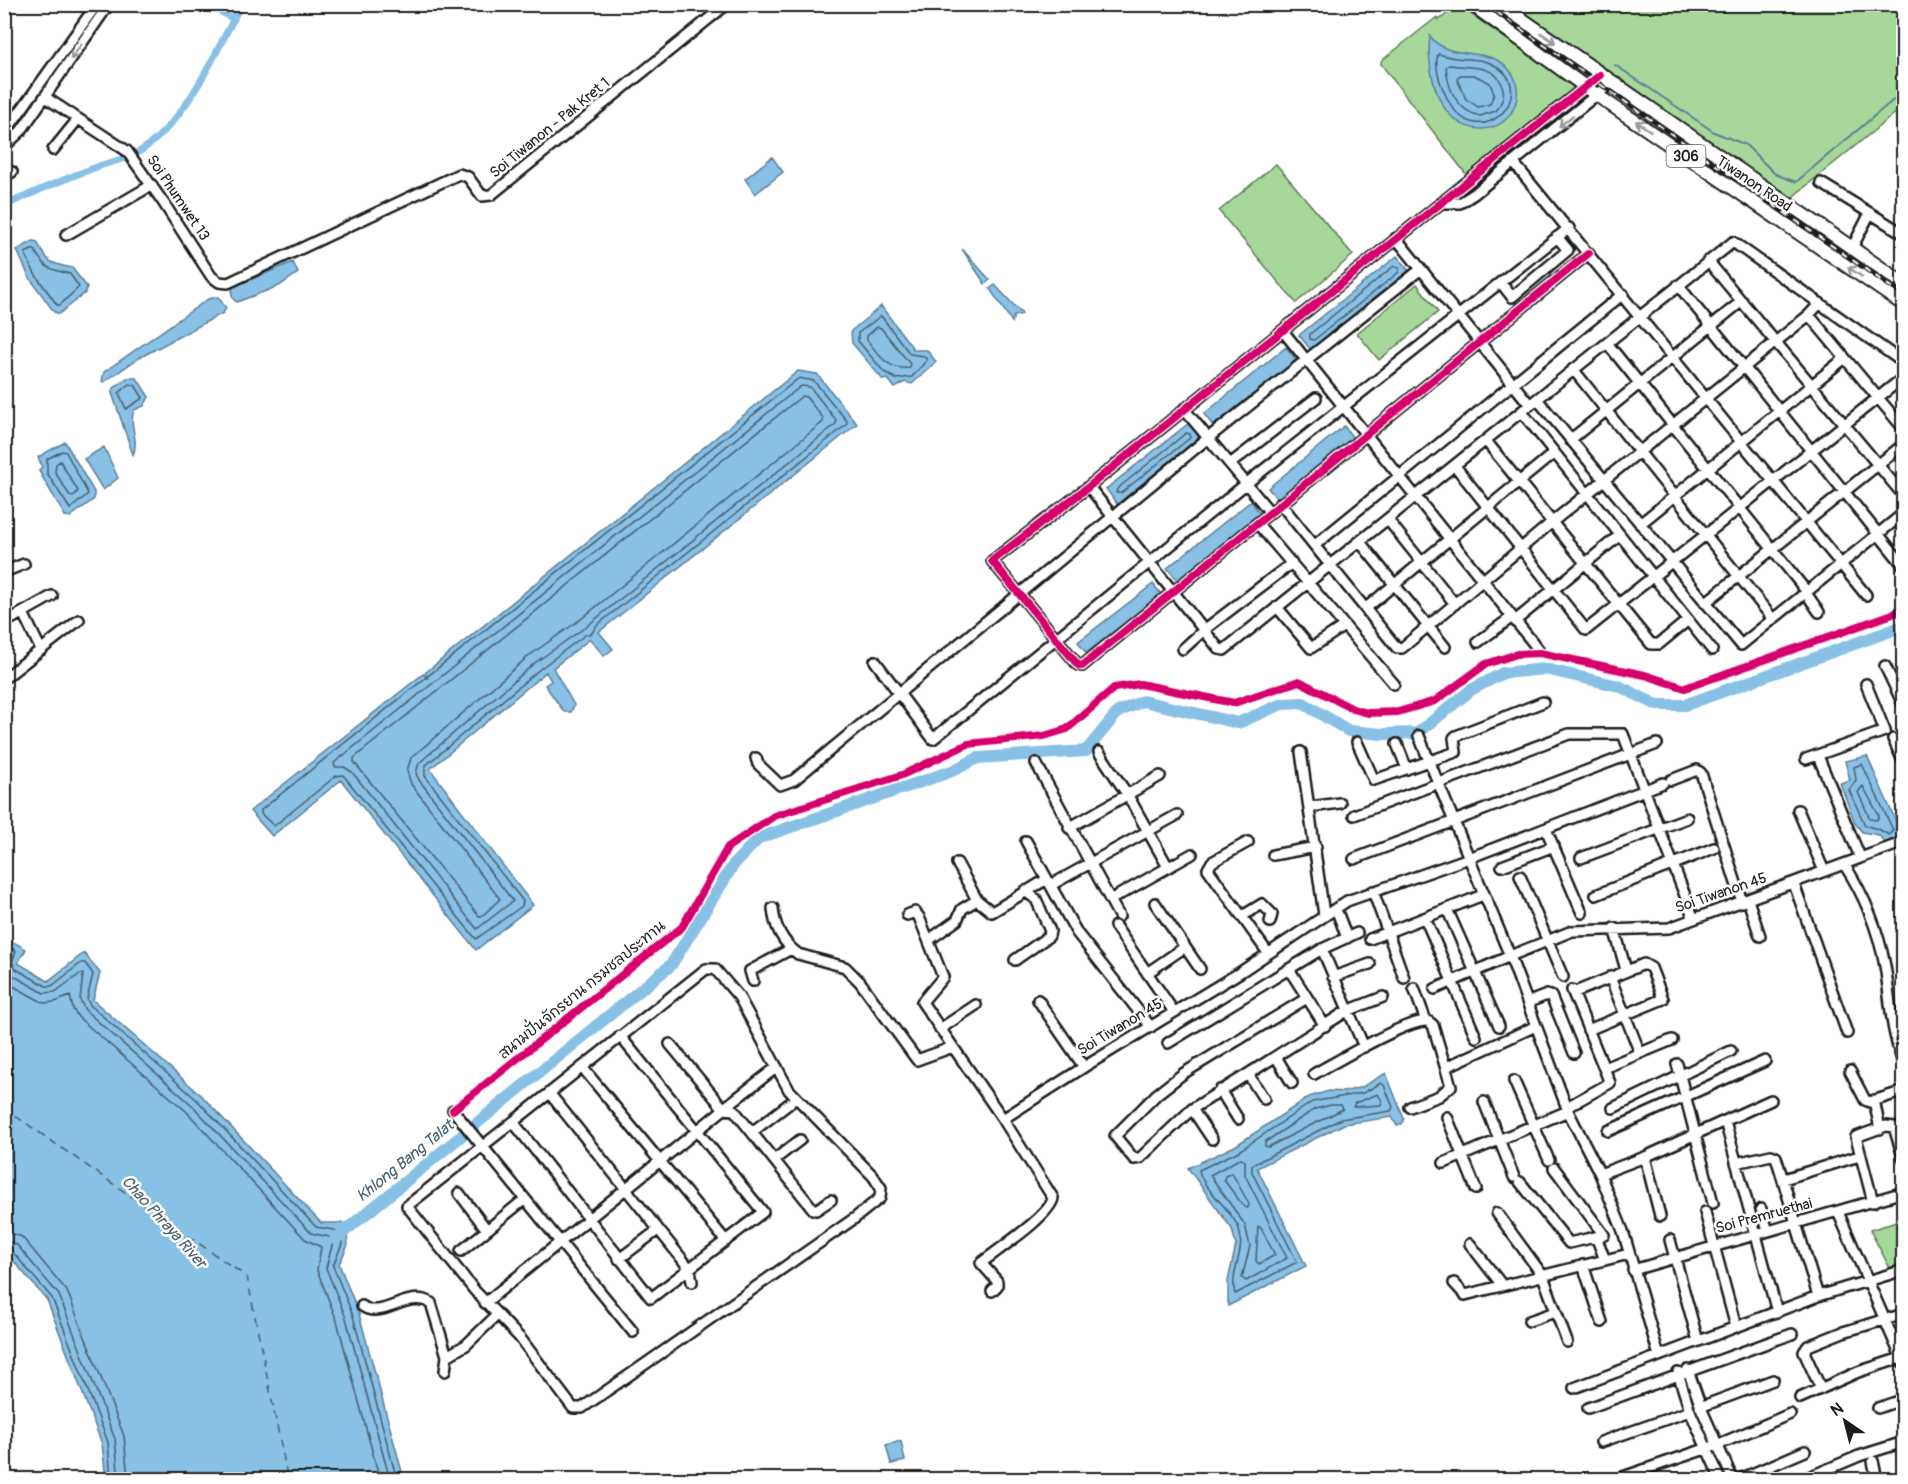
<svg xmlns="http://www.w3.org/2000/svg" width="1908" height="1484" font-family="Pangolin,'Playpen Sans Thai',sans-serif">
<rect width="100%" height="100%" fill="#fff"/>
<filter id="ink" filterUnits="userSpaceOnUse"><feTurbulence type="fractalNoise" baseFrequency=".0167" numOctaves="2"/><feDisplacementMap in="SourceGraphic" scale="12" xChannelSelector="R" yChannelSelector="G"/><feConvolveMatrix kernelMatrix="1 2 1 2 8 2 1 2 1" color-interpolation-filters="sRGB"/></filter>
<g filter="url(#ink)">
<path fill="#a6d899" stroke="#617a5a" stroke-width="1.5" d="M1458,5L1576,88L1470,175L1466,174L1381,64V61L1437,17L1439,20Z
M1514,5H1903V107L1790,199Z
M1276,164L1353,255L1296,303L1219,211Z
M1417,284L1438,312L1379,360L1357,333Z
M1903,1220V1269L1892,1272L1870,1230Z"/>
<path fill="#88c0e6" stroke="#5d7e95" stroke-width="1.5" d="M1430,36C1450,64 1490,43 1511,72C1517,80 1519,93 1516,102C1507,133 1471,137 1450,115C1433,97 1427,60 1430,36Z
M772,157L783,172L755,194L745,179Z
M33,241L37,242C49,264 49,263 72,268L87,287L85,293L59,314L54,312L29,277L17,250Z
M962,249L990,280L985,284Z
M1397,256L1409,271L1311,350L1299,335Z
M293,262L298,273L279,286L237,302C231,299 231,293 233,287Z
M995,285L1022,314L1014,316L1012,322L990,289Z
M218,297L226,308L223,313L139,358L104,382L102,381L104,372L208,299Z
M881,306L914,350H927L936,362L912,384L905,382L895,388L888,379L883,380L852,343L851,331Z
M1286,347L1296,360L1214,427L1204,414Z
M798,371L817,374L857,424L599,632L613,649L604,656L590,639L553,668L574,705L571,712H564L545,685L551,681L546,672L430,769L533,905L476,950L341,780L272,836L250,811L423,674L428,679L425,673Z
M127,378H137L149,397L144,406L134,410C128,426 140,439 133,455L112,393L114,388Z
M1189,423L1200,437L1117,504L1106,489Z
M1344,426L1353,438L1278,500L1268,488Z
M65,442L94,492V499L70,517L65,516L39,471L42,466L38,457Z
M104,447L118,478L103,490L84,459Z
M1251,501L1261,515L1178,581L1167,568Z
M1153,584L1161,594L1086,653L1078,642Z
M1867,756L1902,835L1885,844L1879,835L1862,832L1855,823L1840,783L1850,780L1845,761Z
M4,937L26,949L18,963L48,981L84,953L100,973L93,1000L201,1095L321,1223H346L348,1245L339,1264L359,1314L404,1479H106L102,1444L47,1300L5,1251Z
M1386,1073L1404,1119L1402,1124L1397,1126L1392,1117L1344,1124L1257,1168L1306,1266L1228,1306V1281L1236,1245L1232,1229L1188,1168L1235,1146L1309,1097L1329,1091L1344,1092L1362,1087Z
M901,1441L905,1461L891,1464L886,1445Z"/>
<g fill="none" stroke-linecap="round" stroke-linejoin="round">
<path stroke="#475e6d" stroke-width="1.5" d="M1438,54C1444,55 1450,58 1456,58C1470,60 1483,58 1496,66C1541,94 1477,159 1447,98C1441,86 1434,67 1438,54Z
M1449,65C1467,68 1499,63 1503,89C1505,97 1501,104 1496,111L1480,116C1457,111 1448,89 1446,67Z
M1460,75H1474L1490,83L1494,94L1490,104L1478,107L1466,99L1457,79Z
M34,249C46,270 47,268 70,274L79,287L60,305H57L35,274L25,253Z
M1394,266L1399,268V272L1314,340L1310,339V334Z
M881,316L910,354L924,356L927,360L912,377L896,379L884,372L858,341V333Z
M877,327L881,328L910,364V368C887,370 880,356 867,340V336Z
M799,378L814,381L847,421L846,425L596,626L592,633L585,635L541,668L425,766V776L523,901L522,906L476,939L343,775L336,776L274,826L261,814V810Z
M129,384L135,385L143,398L126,409L119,393Z
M801,386L810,387L836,420V424L587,626L536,662L419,763L416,773L419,780L513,901L477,929L352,772L344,767H335L334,763Z
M802,396L806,397L823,418V422L581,619L530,655L411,758L407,771L411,784L500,899L482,916H479L354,762V758Z
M1186,433L1190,434V438L1121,493H1116L1117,489Z
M62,451L66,452L88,494L70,509L47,473V459Z
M60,461L78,491L73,497L70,496L55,472L56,464Z
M1862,764L1893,830L1889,835L1880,830L1865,825L1849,790L1856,780L1854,767Z
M1863,786L1879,816L1877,820L1870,819L1858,792Z
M4,944L16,951L12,962L16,969L46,986H52L81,963H85L93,974L87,999L90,1005L197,1100L316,1227L340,1231L342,1244L333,1266L353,1316L397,1480
M4,952L5,965L9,973L44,993L55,992L80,974H83L80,1000L85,1010L192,1105L311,1233L334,1238L326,1268L346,1318L390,1480
M4,981L44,1003L55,1002L70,996L73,1009L78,1017L186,1111L305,1239L321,1247L317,1270L337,1321L380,1480
M1381,1083L1384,1085L1393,1107L1391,1111L1341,1119L1252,1165V1172L1297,1262L1235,1294C1229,1273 1246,1252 1239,1229C1232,1209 1202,1189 1199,1170L1239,1151L1312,1102L1363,1093Z
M1378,1094L1382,1101L1381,1105L1353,1107L1355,1103Z
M1331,1105H1341L1343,1109L1268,1147L1265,1146V1142L1315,1109Z
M1241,1158L1245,1161V1175L1287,1258L1246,1281L1242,1278L1250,1246L1245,1225L1210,1175Z
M1232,1173L1249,1204L1248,1208L1244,1207L1224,1180L1225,1176Z
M1258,1226L1261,1228L1275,1255L1259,1264L1256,1261Z
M4,1231L22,1237L67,1291L124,1436L128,1480
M4,1240L17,1245L59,1295L115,1439L119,1480
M4,1248L11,1250L52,1298L108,1442L111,1480"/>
<path stroke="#5d7e95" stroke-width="2" d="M1615,65L1714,132L1746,145L1775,174L1796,182L1904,91"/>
<path stroke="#88c0e6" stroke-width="7" d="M206,4L234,19
M4,206C36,191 69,177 102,165C114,161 126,159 137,153C184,126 217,51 241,4"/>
<path stroke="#88c0e6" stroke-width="12" d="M335,1239L671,965L734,864L759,838L952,771L978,758L1086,751L1118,712L1143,701L1238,723L1282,704L1303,703L1349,731L1383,734L1418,733L1471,690L1503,673L1545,669L1619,686L1657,705H1685L1904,626"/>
<path stroke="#475e6d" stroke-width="1.5" stroke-dasharray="8 6" stroke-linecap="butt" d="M4,1108L247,1277L288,1480"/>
<defs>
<path id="minor" d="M45,97L127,151L163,202L211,276L219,282L228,283L459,174L468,177L482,196L491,195L727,4
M4,134L97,4
M4,147L21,131L109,4
M53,150L78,119
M1514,163L1866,595
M4,176L12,172
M1821,183L1904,234
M1443,203H1460L1474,194L1611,83
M66,235L152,185
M1396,238L1530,405
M1852,248L1870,213
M1589,253L1082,666L1078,665L992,561L1087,488L1600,75
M1708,261L1904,496
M1501,283L1512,297L1568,250L1557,237
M1678,285L1904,566
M1809,315L1904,429
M1283,331L1538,649
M1607,343L1807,592
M1573,369L1773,619
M1537,399L1741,645L1904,513
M1184,409L1269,511
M1522,412L1712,650
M1570,440L1742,301
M1486,441L1651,644H1659L1688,620
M1230,464L1316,398
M1455,466L1586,630L1904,377
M1089,487L1219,649L1224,650L1733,242L1904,363
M1280,503L1397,648H1402L1551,523L1809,315L1820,303
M1388,520L1455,604
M1257,523L1394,684
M1640,524L1845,358
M1360,542L1445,647
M1315,545L1623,294
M4,572L24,564
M1806,593L1819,612
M1705,603L1904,444
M1277,607L1311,648L1344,626
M1366,608L1554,453
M24,615L41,650
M1515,621L1620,535
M4,623L52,596
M1478,642L1512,617
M1183,649L1204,630L1292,563
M875,661L933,739L1247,483L1569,228
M1885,666L1904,706
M6,677L79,620
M1419,736L1469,858L1663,783
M1893,739L1904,763
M1357,742L1374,780L1456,752L1454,738L1456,736L1543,702
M1397,744L1407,769
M1099,752L1127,794L1168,867
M1301,752L1324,915
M1818,756L1860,857
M756,758L758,764L780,785L794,780L1208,438L1421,269
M1806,759L1885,731L1866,684
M1036,763L1119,916
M1671,780L1697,770L1701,773L1742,902
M1310,807L1340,803
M1798,810L1824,871
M1354,815L1569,734H1623L1694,919
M1069,828L1160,776
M1546,829L1582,913
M1026,841L1077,933L1151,1027
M1248,842L1212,862L1208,869L1268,953
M1273,855L1316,847
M1581,858L1687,818
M1354,859L1657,744
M957,863L977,900L992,912L1047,879
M1844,864C1865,896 1878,928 1885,966C1891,1002 1890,1029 1904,1065
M1502,866L1554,846
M1520,876L1563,977
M1794,884L1847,1033
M1051,885L1177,815
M1373,891L1404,978
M1596,895L1714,848
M1110,900L1192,854
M1748,900L1760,936
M1155,903L1200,969
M773,908C774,926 783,943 798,954L845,967L860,982L917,1060L953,1047L1003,1119L1084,1067L1239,973L1347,901L1469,858L1510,956L1572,931L1669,928L1904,842
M1447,909L1499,1026
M1338,914L1347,938
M907,915L915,912L919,917L943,977L922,1002L953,1047
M1244,915L1262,904L1272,914L1270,922
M1425,918L1476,1037
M1115,926L1174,1012
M1614,928L1626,970
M1370,939L1483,895
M929,940L957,920L962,909L977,900
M1322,949L1364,1047
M1015,960L1049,936L1050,931L1036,899L1025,891
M706,969H715L739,997L789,1090L873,1176L881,1188L880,1198L855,1218L582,1408H573L520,1338L475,1291L407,1206Z
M1147,973L1185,947
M1333,977L1370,964
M1610,977L1640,1053
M753,981L750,971L791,949
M1414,988L1426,1021
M1435,989L1510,956L1568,1111L1600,1174L1623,1231L1659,1356
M1573,993L1644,964L1651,968L1663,999L1588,1030
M1038,1000L1084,1067
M1529,1002L1547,995L1551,996L1574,1053
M1325,1026L1289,969L1322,949L1357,933
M940,1029L976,1005
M1168,1043L1289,969
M670,1044L724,1109L734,1110L813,1209L816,1210L831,1200
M1276,1057L1292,1083
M1677,1064L1713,1203
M582,1067L726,1241
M1446,1067L1536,1026
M1604,1068L1672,1040
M1850,1071L1865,1100L1870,1102L1904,1091
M1248,1074L1192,1109L1140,1158L1134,1159L1115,1136L1157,1094L1184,1073L1307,998
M1314,1074C1336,1062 1407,1019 1428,1021L1433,1025L1451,1086L1439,1096L1410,1107
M1514,1081L1549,1160
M1220,1090L1238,1119
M550,1094L690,1269L692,1282
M1264,1099L1248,1074L1347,1011L1383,997
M1874,1100L1880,1129
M1484,1102L1514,1177
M1567,1107L1610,1083L1572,990
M1613,1108L1731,1051
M727,1109L728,1105L777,1067
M1192,1109L1212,1139
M453,1110L633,1332
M1447,1117L1476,1189
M1725,1121L1777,1312
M514,1123L651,1298L763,1212L620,1036
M1608,1131L1765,1061
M752,1132L790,1103
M1645,1157L1660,1216
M774,1160L800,1140
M1444,1163L1568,1111
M1736,1163L1771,1155L1776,1157L1818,1296
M1600,1174L1645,1157L1771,1100
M1784,1179L1859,1156
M1520,1182L1569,1243L1604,1235L1554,1168
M459,1193L487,1230
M1873,1202L1856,1137L1886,1126L1894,1127L1904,1160
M1761,1209L1768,1231
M1705,1212L1736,1327
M1838,1212L1904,1364
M1497,1213L1543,1276L1567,1342
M1597,1239L1605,1260
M1670,1240L1698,1341
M1470,1244L1502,1285
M461,1251L525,1199
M619,1259L658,1230
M1583,1265L1602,1322
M1633,1270L1904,1192
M1454,1283L1465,1295L1629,1254
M992,1291L997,1286V1281L981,1263C996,1251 1051,1215 1053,1198L1003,1119
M485,1303L724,1109
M362,1306C382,1321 407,1289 431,1303L447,1356L445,1371
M1529,1321L1555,1312
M447,1356L466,1345L497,1315
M1688,1370L1702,1410L1733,1480
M1678,1373L1690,1411L1721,1480
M1574,1388L1818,1296L1904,1270
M1821,1389L1804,1352L1808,1346L1843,1332L1904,1314
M1800,1398L1858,1372L1904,1357
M1700,1407L1773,1380
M1588,1408L1792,1334
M1878,1408L1904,1399
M1601,1442L1690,1411
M1873,1461L1877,1480
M1617,1479L1717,1445L1790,1414
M1738,1480L1805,1451
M1802,1480L1859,1456L1904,1442"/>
<path id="major" d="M1471,4L1598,96L1904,305
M1500,4L1904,284"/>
</defs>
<use href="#minor" stroke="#1c1c1c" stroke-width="14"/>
<use href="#major" stroke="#1c1c1c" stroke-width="16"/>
<use href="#minor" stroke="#fff" stroke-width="9"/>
<use href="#major" stroke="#fff" stroke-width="12"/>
<defs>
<path id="rail" d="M1485,4L1904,296"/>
</defs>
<use href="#rail" stroke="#1c1c1c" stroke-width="4.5"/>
<use href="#rail" stroke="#fff" stroke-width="2" stroke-dasharray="7" stroke-linecap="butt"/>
<defs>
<path id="cycleway" d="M1589,253L1082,666L1078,665L992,561L1087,488L1600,75
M453,1110L682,927L728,847L774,816L902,775L968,744L1044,736L1067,729L1114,688L1140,684L1234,703L1299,681L1353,709L1368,713L1398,712L1435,701L1486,664L1517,654L1540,653L1645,675L1685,688L1904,610"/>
</defs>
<use href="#cycleway" stroke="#fff" stroke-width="11"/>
<use href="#cycleway" stroke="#d6006c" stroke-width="8"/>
</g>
<defs><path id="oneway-shaft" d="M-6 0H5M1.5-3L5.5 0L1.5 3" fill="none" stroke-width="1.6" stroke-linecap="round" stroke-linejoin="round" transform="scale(1.5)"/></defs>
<g stroke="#999">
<use href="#oneway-shaft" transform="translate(1548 38) rotate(35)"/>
<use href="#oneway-shaft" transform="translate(76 52) rotate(125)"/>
<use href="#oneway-shaft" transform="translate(1566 121) rotate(141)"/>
<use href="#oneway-shaft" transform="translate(1643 126) rotate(-146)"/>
<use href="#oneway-shaft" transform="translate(1855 272) rotate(-146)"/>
</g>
</g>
<g text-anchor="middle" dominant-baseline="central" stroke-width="5" stroke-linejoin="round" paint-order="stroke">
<rect fill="#fff" stroke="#606060" stroke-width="1.5" x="1666.5" y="145" width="39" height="22" rx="4.5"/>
<g font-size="14" font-weight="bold" fill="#1c1c1c">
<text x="1686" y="156">306</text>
</g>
<g font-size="15" fill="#1c1c1c" stroke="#fff">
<text transform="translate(550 128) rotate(-39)">Soi Tiwanon - Pak Kret 1</text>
<text transform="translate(1754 184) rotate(34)">Tiwanon Road</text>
<text transform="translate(178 198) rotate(56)">Soi Phumwet 13</text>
<text transform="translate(1721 893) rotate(-19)">Soi Tiwanon 45</text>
<text transform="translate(582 990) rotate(-39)">สนามปั่นจักรยาน กรมชลประทาน</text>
<text transform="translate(1120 1027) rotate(-31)">Soi Tiwanon 45</text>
<text transform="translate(1764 1216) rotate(-15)">Soi Premruethai</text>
</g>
<g font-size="16" font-style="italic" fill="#475e6d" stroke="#fff">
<text transform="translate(405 1161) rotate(-39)">Khlong Bang Talat</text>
<text transform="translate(164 1222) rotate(48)">Chao Phraya River</text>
</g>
</g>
<rect width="1908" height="1484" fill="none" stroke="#fff" stroke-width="24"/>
<rect x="12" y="12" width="1884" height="1460" fill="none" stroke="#1c1c1c" stroke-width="2" filter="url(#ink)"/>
<g transform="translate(1845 1421) rotate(325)" stroke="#ffffff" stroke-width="4.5" paint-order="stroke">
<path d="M0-4.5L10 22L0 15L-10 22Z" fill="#1c1c1c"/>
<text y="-9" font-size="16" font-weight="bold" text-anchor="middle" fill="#1c1c1c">N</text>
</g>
</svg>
